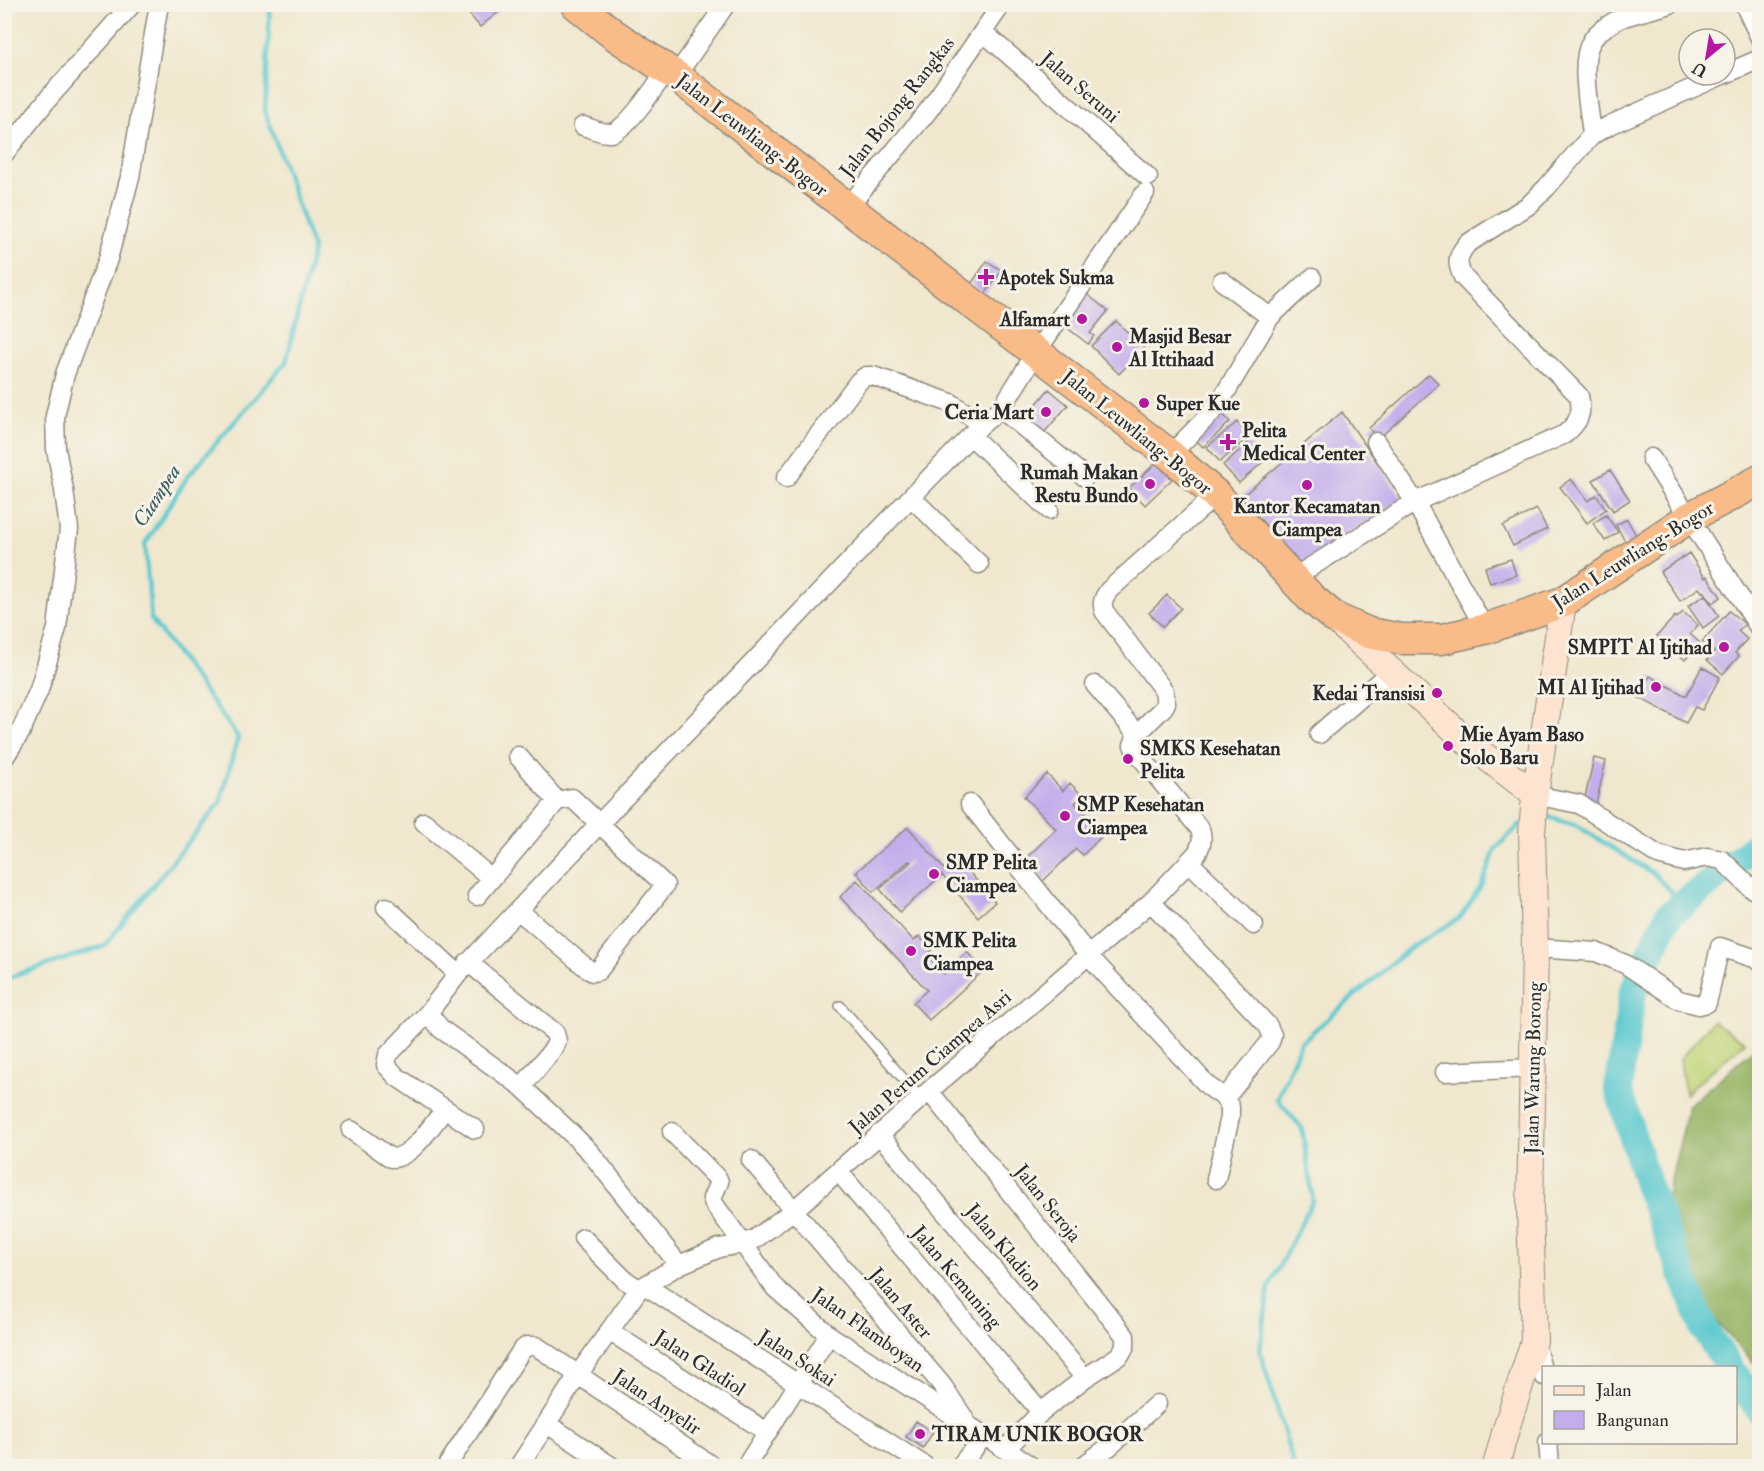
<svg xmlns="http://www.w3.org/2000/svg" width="1764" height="1471" font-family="'IM FELL Double Pica',serif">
<rect width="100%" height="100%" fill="#f7f3e8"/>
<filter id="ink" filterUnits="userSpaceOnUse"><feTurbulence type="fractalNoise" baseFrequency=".0167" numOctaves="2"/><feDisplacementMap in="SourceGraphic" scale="12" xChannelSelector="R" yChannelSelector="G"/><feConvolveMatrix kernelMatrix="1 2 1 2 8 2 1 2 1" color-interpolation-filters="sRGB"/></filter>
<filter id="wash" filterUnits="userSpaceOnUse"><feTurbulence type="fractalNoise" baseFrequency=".008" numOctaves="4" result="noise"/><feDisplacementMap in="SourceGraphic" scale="24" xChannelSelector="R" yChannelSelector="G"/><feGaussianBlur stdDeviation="1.35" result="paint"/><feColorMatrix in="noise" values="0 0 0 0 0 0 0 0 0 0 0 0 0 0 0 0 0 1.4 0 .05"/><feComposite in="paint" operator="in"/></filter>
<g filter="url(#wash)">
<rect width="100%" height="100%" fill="#f0e7ce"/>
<path fill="#bfd477" stroke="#758051" stroke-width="1.5" d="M1713,1021L1745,1042L1685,1094L1680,1059Z"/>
<path fill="#97b668" stroke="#61704a" stroke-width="1.5" d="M1759,1045V1368L1690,1294L1666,1200L1689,1105Z"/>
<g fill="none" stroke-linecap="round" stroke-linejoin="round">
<path stroke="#5cc9cf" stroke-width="4.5" d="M1540,819L1549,817L1576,825L1654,874L1683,904
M4,979L104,946L220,803L238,737L151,619L145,544L188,476L286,362L313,249L265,111L270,4
M1294,1466L1260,1351L1269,1287L1313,1200L1302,1128L1277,1099L1301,1042L1412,946L1460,918L1482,885L1496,848L1520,825L1524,824"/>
<path stroke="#5cc9cf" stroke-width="28" d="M1730,1368L1704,1329L1647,1184L1618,1088L1633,991L1668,916L1760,842
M1736,1376L1760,1411"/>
</g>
<g id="blocks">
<path fill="#c3adec" d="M461,4H499L502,9L480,27Z
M987,261L1002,271L985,294L971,284Z
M1083,291L1108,311L1090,333L1094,336L1088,344L1060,322Z
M1116,321L1144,348L1119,374L1091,346Z
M1429,374L1439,384L1378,439L1369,428Z
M1049,389L1068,405L1043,434L1024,419Z
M1219,410L1230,422L1203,447L1191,435Z
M1342,412L1403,499L1300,565L1241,497Z
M1237,422L1249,437L1220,462L1207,447Z
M1248,443L1264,461L1239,483L1223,465Z
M1156,463L1172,479L1145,505L1129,488Z
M1610,470L1630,500L1613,511L1593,480Z
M1571,479L1588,501L1596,495L1606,509L1587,523L1560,487Z
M1537,509L1547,529L1513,546L1503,526Z
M1606,515L1618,532L1605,541L1593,523Z
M1627,519L1642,546L1631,552L1616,525Z
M1689,553L1705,578L1707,576L1721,597L1712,603L1704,591L1702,592L1699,588L1680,601L1660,572Z
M1511,559L1516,575L1490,583L1485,567Z
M1167,595L1181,608L1163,627L1149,613Z
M1705,595L1719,616L1703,628L1688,606Z
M1729,611L1745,624L1738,631L1747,639L1735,653L1739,656L1723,674L1707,660L1714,652L1702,642Z
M1683,612L1698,625L1690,634L1700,643L1685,660L1657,636L1675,616L1677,618Z
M1702,667L1720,677L1702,710L1695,707L1686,723L1638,697L1650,676L1686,696Z
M1594,758L1606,761L1596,804L1584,802Z
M1047,774L1063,791L1070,783L1082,795L1075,803L1105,833L1083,855L1076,849L1041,883L1021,863L1056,829L1024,797Z
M908,827L945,870L958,859L995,902L978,917L942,875L900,912L880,889L911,862L909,861L873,892L856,872Z
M857,880L914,941L919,936L932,950L927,955L944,974L967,952L984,970L929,1020L913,1003L927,990L840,897Z
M916,1421L933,1432L923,1448L906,1437Z"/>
</g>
</g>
<g filter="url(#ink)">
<use href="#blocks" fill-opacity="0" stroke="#8e897c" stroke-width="1.5"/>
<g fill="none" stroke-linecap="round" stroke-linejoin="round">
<defs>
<path id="service" d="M840,1006L921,1099"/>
<path id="minor" d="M1744,4L1760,38
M983,32L1148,177
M1725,74L1760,59
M676,76L726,4
M583,126C591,128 602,134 611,133C625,132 658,83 667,70
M1592,135C1590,111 1579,63 1591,42C1597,31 1613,21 1624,17C1639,12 1655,9 1670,4
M4,154L47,100L132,4
M847,208L928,111L1002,4
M1222,281L1270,317
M1001,409L1085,477
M971,436L1049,510
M1376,442L1415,502L1485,629
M1170,455L1213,411L1223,397L1270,317L1312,278
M1651,458L1760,629
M786,478L859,381L866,376H873L951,403L982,424
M911,497L979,564
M1293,578L1415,502L1565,434C1579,422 1583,414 1579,396L1463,277C1456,263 1457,256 1467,244L1529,205L1547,187L1592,135L1610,125L1722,75
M1095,685L1137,734
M1319,734L1390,672
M518,756L557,801L572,798L665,885L598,971L593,972L589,970L519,911
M4,758L20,733L39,690L57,628L69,529L64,490L56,449L55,416L65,374L108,259L130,177L159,4
M1535,795L1579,804L1658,855L1684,862L1707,857L1722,860L1751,888L1760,893
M970,804L1089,956L1208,1086L1225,1098L1270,1042L1272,1035L1268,1026L1151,902
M424,822L491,878
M1190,863L1254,925
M477,896L557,801
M386,907L458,974
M1535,948L1596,952L1625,964L1679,1000L1699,1005L1707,1003L1720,947L1760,960
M468,962L555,1033L557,1041L554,1048L522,1087
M428,1013L388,1055L386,1065L397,1077L475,1129
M1445,1072L1533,1068
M929,1091L1125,1336V1346L1120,1355L1085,1378L1041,1412L1006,1449
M351,1130L391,1158C411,1159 432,1125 444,1110
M672,1132L718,1179L719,1182L712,1198L714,1204L775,1288L829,1335L1031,1466
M879,1134L1085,1378
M751,1160L942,1385L964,1418
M838,1171L1041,1412
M1216,1179L1230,1117V1107L1225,1098
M583,1238L625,1280L639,1289
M679,1265L590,1152L573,1135L522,1087L441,1029L428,1013L458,974L600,823L911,497L982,424L1001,409L1037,351L1145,193
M646,1286L925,1466
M609,1331L767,1432
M1534,1341L1544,1376
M547,1424L611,1466
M1548,1442L1550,1466
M447,1466L521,1351L527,1346H536L712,1466
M519,1466L578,1375L639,1289L679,1265L719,1248L742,1244L755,1239L794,1210L929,1091L1151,902L1197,853C1202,844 1203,838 1200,829L1135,750L1133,745L1137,734L1163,708L1166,703L1164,691L1104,611C1101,602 1104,597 1109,590L1216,495
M746,1466L829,1335
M960,1466L984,1436
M1083,1466L1110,1446L1157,1404"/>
<path id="secondary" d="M1339,623L1472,746L1535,795
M1496,1466L1506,1429L1534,1341L1530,1208L1535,948L1532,833L1535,795L1563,602"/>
<path id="trunk" d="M576,4L613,34L676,76L1170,455L1216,495L1311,598L1335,618L1369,633L1401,639H1442L1485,629L1563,602L1690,517L1760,480"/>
</defs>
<use href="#service" stroke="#8e897c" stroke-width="12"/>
<use href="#minor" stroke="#8e897c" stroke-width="21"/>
<use href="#secondary" stroke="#8e897c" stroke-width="28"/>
<use href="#trunk" stroke="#8e897c" stroke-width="33"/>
<use href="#service" stroke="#fff" stroke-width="9"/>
<use href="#minor" stroke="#fff" stroke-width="18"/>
<use href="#secondary" stroke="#fde4d0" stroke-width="26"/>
<use href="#trunk" stroke="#f9bc89" stroke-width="30"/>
</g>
</g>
<g fill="#b5179e" stroke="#f7f3e8" stroke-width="2">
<path d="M983 268h6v6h6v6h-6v6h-6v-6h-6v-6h6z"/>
<circle cx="1082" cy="319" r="6"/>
<circle cx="1117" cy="347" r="6"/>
<circle cx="1144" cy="403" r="6"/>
<circle cx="1046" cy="412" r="6"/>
<path d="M1225 433h6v6h6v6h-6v6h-6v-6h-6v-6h6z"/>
<circle cx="1150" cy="484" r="6"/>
<circle cx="1307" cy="485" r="6"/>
<circle cx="1724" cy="647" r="6"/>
<circle cx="1656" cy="687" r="6"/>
<circle cx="1437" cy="693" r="6"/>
<circle cx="1448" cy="746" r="6"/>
<circle cx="1128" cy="759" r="6"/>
<circle cx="1065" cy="816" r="6"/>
<circle cx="934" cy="874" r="6"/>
<circle cx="911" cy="951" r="6"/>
<circle cx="920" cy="1434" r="6"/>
</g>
<g text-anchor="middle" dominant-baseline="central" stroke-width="6" stroke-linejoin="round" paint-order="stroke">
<g font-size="20" fill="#2b2b2b" stroke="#f7f3e8">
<text transform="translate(1080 87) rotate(41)">Jalan Seruni</text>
<text transform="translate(897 107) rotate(-52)">Jalan Bojong Rangkas</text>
<text transform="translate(752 135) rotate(38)">Jalan Leuwliang-Bogor</text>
<text transform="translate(1137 432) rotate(39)">Jalan Leuwliang-Bogor</text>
<text transform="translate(1633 555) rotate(-32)">Jalan Leuwliang-Bogor</text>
<text transform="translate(930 1062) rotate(-41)">Jalan Perum Ciampea Asri</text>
<text transform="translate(1533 1068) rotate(-89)">Jalan Warung Borong</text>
<text transform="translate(1048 1203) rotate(51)">Jalan Seroja</text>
<text transform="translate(1004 1247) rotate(50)">Jalan Kladion</text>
<text transform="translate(957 1277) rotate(50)">Jalan Kemuning</text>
<text transform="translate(901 1303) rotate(50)">Jalan Aster</text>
<text transform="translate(868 1330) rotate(35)">Jalan Flamboyan</text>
<text transform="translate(797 1358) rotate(33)">Jalan Sokai</text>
<text transform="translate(700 1363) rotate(33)">Jalan Gladiol</text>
<text transform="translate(657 1402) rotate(34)">Jalan Anyelir</text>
</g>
<g font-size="20" font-weight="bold" fill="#2b2b2b" stroke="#f7f3e8" text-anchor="start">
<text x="998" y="277">Apotek Sukma</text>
<text x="1070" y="319" text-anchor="end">Alfamart</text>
<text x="1129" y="336">Masjid Besar<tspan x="1129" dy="23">Al Ittihaad</tspan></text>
<text x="1156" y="403">Super Kue</text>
<text x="1034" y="412" text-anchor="end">Ceria Mart</text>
<text x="1242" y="430">Pelita<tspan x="1242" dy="23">Medical Center</tspan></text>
<text x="1138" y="472" text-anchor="end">Rumah Makan<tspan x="1138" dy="23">Restu Bundo</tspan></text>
<text x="1307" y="506" text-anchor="middle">Kantor Kecamatan<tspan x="1307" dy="23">Ciampea</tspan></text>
<text x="1712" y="647" text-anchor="end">SMPIT Al Ijtihad</text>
<text x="1644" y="687" text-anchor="end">MI Al Ijtihad</text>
<text x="1425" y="693" text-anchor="end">Kedai Transisi</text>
<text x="1460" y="734">Mie Ayam Baso<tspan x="1460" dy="23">Solo Baru</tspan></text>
<text x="1140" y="748">SMKS Kesehatan<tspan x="1140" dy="23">Pelita</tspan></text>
<text x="1077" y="804">SMP Kesehatan<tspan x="1077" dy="23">Ciampea</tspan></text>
<text x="946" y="862">SMP Pelita<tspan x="946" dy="23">Ciampea</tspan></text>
<text x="923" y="940">SMK Pelita<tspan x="923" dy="23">Ciampea</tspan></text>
<text x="932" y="1434">TIRAM UNIK BOGOR</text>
</g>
<g font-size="21" font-style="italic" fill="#3a5a5c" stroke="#f7f3e8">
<text transform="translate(157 496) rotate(-57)">Ciampea</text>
</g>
</g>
<rect width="1764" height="1471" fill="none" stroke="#f7f3e8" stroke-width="24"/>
<rect x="1542" y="1366" width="195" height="78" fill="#f7f3e8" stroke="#a5a39c" stroke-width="1.5"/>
<rect x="1554" y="1386" width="30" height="9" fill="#fde4d0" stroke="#a5a39c" stroke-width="1.5"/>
<text x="1596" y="1396" font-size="18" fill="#2b2b2b">Jalan</text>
<rect x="1554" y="1411" width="30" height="18" fill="#c3adec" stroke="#a5a39c" stroke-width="1.5"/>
<text x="1596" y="1426" font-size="18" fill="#2b2b2b">Bangunan</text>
<g transform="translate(1707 57) rotate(210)"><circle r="28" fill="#f7f3e8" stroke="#a5a39c" stroke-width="1.5"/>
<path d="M0-4.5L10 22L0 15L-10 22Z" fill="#b5179e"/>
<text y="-9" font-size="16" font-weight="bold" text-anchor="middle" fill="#2b2b2b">U</text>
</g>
</svg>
